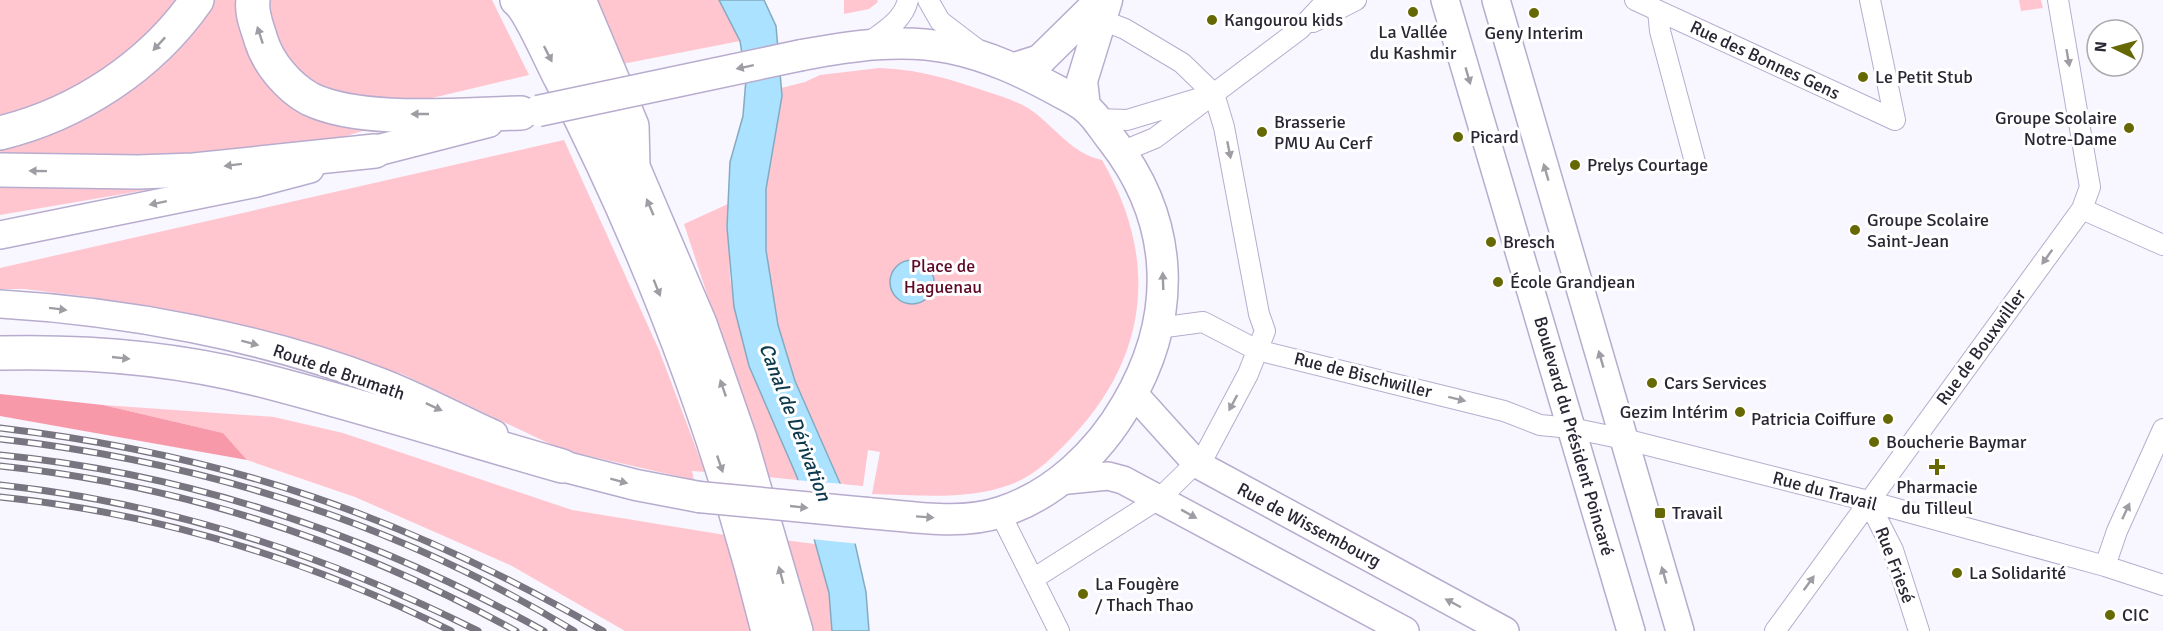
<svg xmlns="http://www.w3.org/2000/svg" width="2163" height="631" font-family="Signika,sans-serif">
<rect width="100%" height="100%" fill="#f8f6fe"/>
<path fill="#ffc6cf" d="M0,0H492L529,75L415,102L375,127L211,179L0,215Z
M577,0H719L740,41L617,65Z
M844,0H877L878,2L869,9L844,14Z
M2019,0H2041L2043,8L2021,11Z
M879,68C921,70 946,78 985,91C1000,96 1014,100 1028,108C1053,124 1071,154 1102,160C1158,257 1150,354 1073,436C1056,454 1036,475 1012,484C966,501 920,495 872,494L880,452L868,450L863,486L841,484L795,381L778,325L766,250V189L781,88L805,82L820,75Z
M564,140L659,350L705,472L692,471L694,480L563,450L402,374L228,323L90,297L24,289H0V268Z
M728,204L730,279L749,366L798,480L767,477L684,224Z
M103,405L274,417L343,433L572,510L725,535L754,631H625L512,566L355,497L247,460L223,433Z
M784,540L815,544L829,593L832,631H810Z"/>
<path fill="#f899aa" d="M0,394L103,405L223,433L247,460L0,416Z"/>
<path fill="#abe2ff" stroke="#84aac2" stroke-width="1.5" d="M719,0H764L776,26L782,96L766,189V250L778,325L795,381L843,490L866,592L869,631H832L829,593L797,477L749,366L734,307L727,227L730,162L743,116L746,79L740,41Z
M890 282a22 22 0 1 1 44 0a22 22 0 1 1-44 0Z"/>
<path fill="#f8f6fe" d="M795,480L844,484L860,544L811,539Z"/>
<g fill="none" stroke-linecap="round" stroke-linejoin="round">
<defs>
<path id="street" d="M928,0L940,21L978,50
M1635,0L1895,120
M1870,0L1895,120
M1658,11L1660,31L1695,162
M1313,22L1356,0
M868,43C884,31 903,21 908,0
M1096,119L1127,120L1200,98
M1121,152L1155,138L1300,29L1327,0
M2082,209L2163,245
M1158,328L1203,322L1257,350L1504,411L1540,425L1571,428L1624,439L1868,501L2105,566L2163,585
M1868,501L1893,550L1919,631
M1000,513L1059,631
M2105,566L2117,531L2163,429
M1033,579L1160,498L1206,453L1248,374L1265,331L1259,314L1224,127L1214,94L1182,63L1125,29L1102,20
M1775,631L2082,209L2090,187L2058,0"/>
<path id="secondary" d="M1445,0L1631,631
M1496,0L1680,631
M0,235L257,183L310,169
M0,304C123,311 263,337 378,381C418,396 456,417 494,434
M1133,393L1197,464L1505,631
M1058,481L1108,476L1123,480L1405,631"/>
<path id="primary" d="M550,0L582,57L633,167
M802,55C851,46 901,38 950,48C989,56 1023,72 1058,91C1067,96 1078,101 1086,108C1096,116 1104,130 1112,140C1176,222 1178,317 1126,405C1099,452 1054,495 1001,512C959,526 910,516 867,513
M1015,68L1040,60L1101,0
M1085,107L1082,81L1107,0
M375,151L488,122
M562,466L636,485L699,497"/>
<path id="highway" d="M253,0C251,14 257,26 261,40C268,63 288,87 310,99C362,124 462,114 521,113
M517,0C530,10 552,63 561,79C651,254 721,440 768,631
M579,0L632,126L633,167L700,324L740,439L796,631
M0,133C78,114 151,66 197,0
M0,170L138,172L194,170L375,151
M0,353C85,351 174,358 257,379C359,405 461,437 562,466"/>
</defs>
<use href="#street" stroke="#b7acce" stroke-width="22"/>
<use href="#secondary" stroke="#b7acce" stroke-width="30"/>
<use href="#primary" stroke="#b7acce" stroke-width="33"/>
<use href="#highway" stroke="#b7acce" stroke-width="36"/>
<use href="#street" stroke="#fff" stroke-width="20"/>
<use href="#secondary" stroke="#fff" stroke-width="27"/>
<use href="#primary" stroke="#fff" stroke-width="30"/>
<use href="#highway" stroke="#fff" stroke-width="33"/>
<defs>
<path id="rail" d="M0,428C228,455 405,517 603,631
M0,439C205,462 398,524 574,631
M0,455C193,474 375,537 544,631
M0,466C184,485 354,542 516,631
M0,485C169,503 326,555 478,631
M0,497C157,513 310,560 451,631"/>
</defs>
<use href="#rail" stroke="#787580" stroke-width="7"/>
<use href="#rail" stroke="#fff" stroke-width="4.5" stroke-dasharray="14" stroke-linecap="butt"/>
<defs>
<path id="primary-bridge" d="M538,111L802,55
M699,497L867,513"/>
</defs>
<use href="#primary-bridge" stroke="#b7acce" stroke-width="33" stroke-linecap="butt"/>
<use href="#primary-bridge" stroke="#fff" stroke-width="30"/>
</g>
<defs><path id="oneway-solid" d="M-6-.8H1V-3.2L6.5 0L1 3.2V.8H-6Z" transform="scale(1.5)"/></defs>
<g fill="#9f9da3">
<use href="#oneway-solid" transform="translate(260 35) rotate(-108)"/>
<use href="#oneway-solid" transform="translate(159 44) rotate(133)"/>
<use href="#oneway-solid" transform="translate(548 54) rotate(63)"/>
<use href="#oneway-solid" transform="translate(2068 58) rotate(80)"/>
<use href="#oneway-solid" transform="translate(745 67) rotate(168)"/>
<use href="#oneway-solid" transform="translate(1468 76) rotate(74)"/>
<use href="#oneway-solid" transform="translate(420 114) rotate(180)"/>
<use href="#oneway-solid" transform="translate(1229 150) rotate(79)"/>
<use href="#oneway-solid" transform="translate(233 165) rotate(173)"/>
<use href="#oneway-solid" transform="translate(38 171) rotate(-179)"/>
<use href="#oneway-solid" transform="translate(1546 172) rotate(-106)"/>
<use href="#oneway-solid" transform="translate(158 203) rotate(168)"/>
<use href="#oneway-solid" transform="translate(650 207) rotate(-113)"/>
<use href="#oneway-solid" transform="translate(2047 257) rotate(126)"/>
<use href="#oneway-solid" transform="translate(1163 281) rotate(-92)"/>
<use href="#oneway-solid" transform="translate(657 288) rotate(68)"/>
<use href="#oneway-solid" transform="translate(58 309) rotate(7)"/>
<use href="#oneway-solid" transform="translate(250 343) rotate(15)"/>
<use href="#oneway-solid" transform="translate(121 358) rotate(6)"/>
<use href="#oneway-solid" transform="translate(1601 359) rotate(-106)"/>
<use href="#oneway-solid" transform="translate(723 388) rotate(-109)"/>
<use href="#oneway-solid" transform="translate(1457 399) rotate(14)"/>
<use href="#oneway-solid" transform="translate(1233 403) rotate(118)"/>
<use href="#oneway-solid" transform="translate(434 407) rotate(25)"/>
<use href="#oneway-solid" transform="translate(720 464) rotate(71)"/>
<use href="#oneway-solid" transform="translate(619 481) rotate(15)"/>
<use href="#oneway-solid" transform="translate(799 507) rotate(6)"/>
<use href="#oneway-solid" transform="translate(2126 511) rotate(-65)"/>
<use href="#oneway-solid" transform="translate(1189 514) rotate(29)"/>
<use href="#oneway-solid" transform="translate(925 517) rotate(4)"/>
<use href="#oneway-solid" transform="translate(781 575) rotate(-105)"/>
<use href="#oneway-solid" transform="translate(1664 575) rotate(-106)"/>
<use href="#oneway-solid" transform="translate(1809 583) rotate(-54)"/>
<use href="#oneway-solid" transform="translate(1453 603) rotate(-152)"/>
</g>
<g fill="#666803" stroke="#fff" stroke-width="2">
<circle cx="1413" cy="12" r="6"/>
<circle cx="1534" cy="13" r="6"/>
<circle cx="1212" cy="20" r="6"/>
<circle cx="1863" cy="77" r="6"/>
<circle cx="2129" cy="128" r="6"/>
<circle cx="1262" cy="132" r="6"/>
<circle cx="1458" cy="137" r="6"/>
<circle cx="1575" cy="165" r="6"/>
<circle cx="1855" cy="230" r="6"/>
<circle cx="1491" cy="242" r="6"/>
<circle cx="1498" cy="282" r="6"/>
<circle cx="1652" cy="383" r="6"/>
<circle cx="1740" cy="412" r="6"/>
<circle cx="1888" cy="419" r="6"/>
<circle cx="1874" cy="442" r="6"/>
<path d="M1934 458h6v6h6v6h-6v6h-6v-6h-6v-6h6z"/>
<rect x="1654" y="507" width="12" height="12" rx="3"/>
<circle cx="1957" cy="573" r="6"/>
<circle cx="1083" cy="594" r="6"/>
<circle cx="2110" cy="615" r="6"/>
</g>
<g text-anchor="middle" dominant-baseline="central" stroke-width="6" stroke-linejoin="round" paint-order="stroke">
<g font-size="18" fill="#2a2633" stroke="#fff" text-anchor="start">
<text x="1224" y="20">Kangourou kids</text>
<text x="1413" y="32" text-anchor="middle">La Vallée<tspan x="1413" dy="21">du Kashmir</tspan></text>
<text x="1534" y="33" text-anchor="middle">Geny Interim</text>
<text x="1875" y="77">Le Petit Stub</text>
<text x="2117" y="118" text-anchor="end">Groupe Scolaire<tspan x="2117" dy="21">Notre-Dame</tspan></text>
<text x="1274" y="122">Brasserie<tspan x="1274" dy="21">PMU Au Cerf</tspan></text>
<text x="1470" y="137">Picard</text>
<text x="1587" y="165">Prelys Courtage</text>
<text x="1867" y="220">Groupe Scolaire<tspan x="1867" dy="21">Saint-Jean</tspan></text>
<text x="1503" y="242">Bresch</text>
<text x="1510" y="282">École Grandjean</text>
<text x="1664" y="383">Cars Services</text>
<text x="1728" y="412" text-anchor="end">Gezim Intérim</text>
<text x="1876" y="419" text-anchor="end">Patricia Coiffure</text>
<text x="1886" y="442">Boucherie Baymar</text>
<text x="1937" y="487" text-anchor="middle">Pharmacie<tspan x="1937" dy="21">du Tilleul</tspan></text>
<text x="1672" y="513">Travail</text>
<text x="1969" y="573">La Solidarité</text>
<text x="1095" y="584">La Fougère<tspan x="1095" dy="21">/ Thach Thao</tspan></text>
<text x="2122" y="615">CIC</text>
</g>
<g font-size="18" fill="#2a2633" stroke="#fff">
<text transform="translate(1765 60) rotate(25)">Rue des Bonnes Gens</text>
<text transform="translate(1981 347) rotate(-54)">Rue de Bouxwiller</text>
<text transform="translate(339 372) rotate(19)">Route de Brumath</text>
<text transform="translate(1363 375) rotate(14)">Rue de Bischwiller</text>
<text transform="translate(1574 436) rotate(74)">Boulevard du Président Poincaré</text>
<text transform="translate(1825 491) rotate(15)">Rue du Travail</text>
<text transform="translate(1309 525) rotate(28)">Rue de Wissembourg</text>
<text transform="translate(1895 565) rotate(69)">Rue Friesé</text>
</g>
<g font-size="18" fill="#5e0926" stroke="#fff">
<text x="943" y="266">Place de<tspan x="943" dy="21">Haguenau</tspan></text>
</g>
<g font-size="20" font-style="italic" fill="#0d394d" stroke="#fff">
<text transform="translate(795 422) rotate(69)">Canal de Dérivation</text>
</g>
</g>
<g transform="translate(2115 48) rotate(275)"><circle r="28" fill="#ffffff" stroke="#aaa8ad" stroke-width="1.5"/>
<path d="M0-4.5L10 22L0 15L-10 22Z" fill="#666803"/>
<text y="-9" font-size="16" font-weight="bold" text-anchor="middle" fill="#2a2633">N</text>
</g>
</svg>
